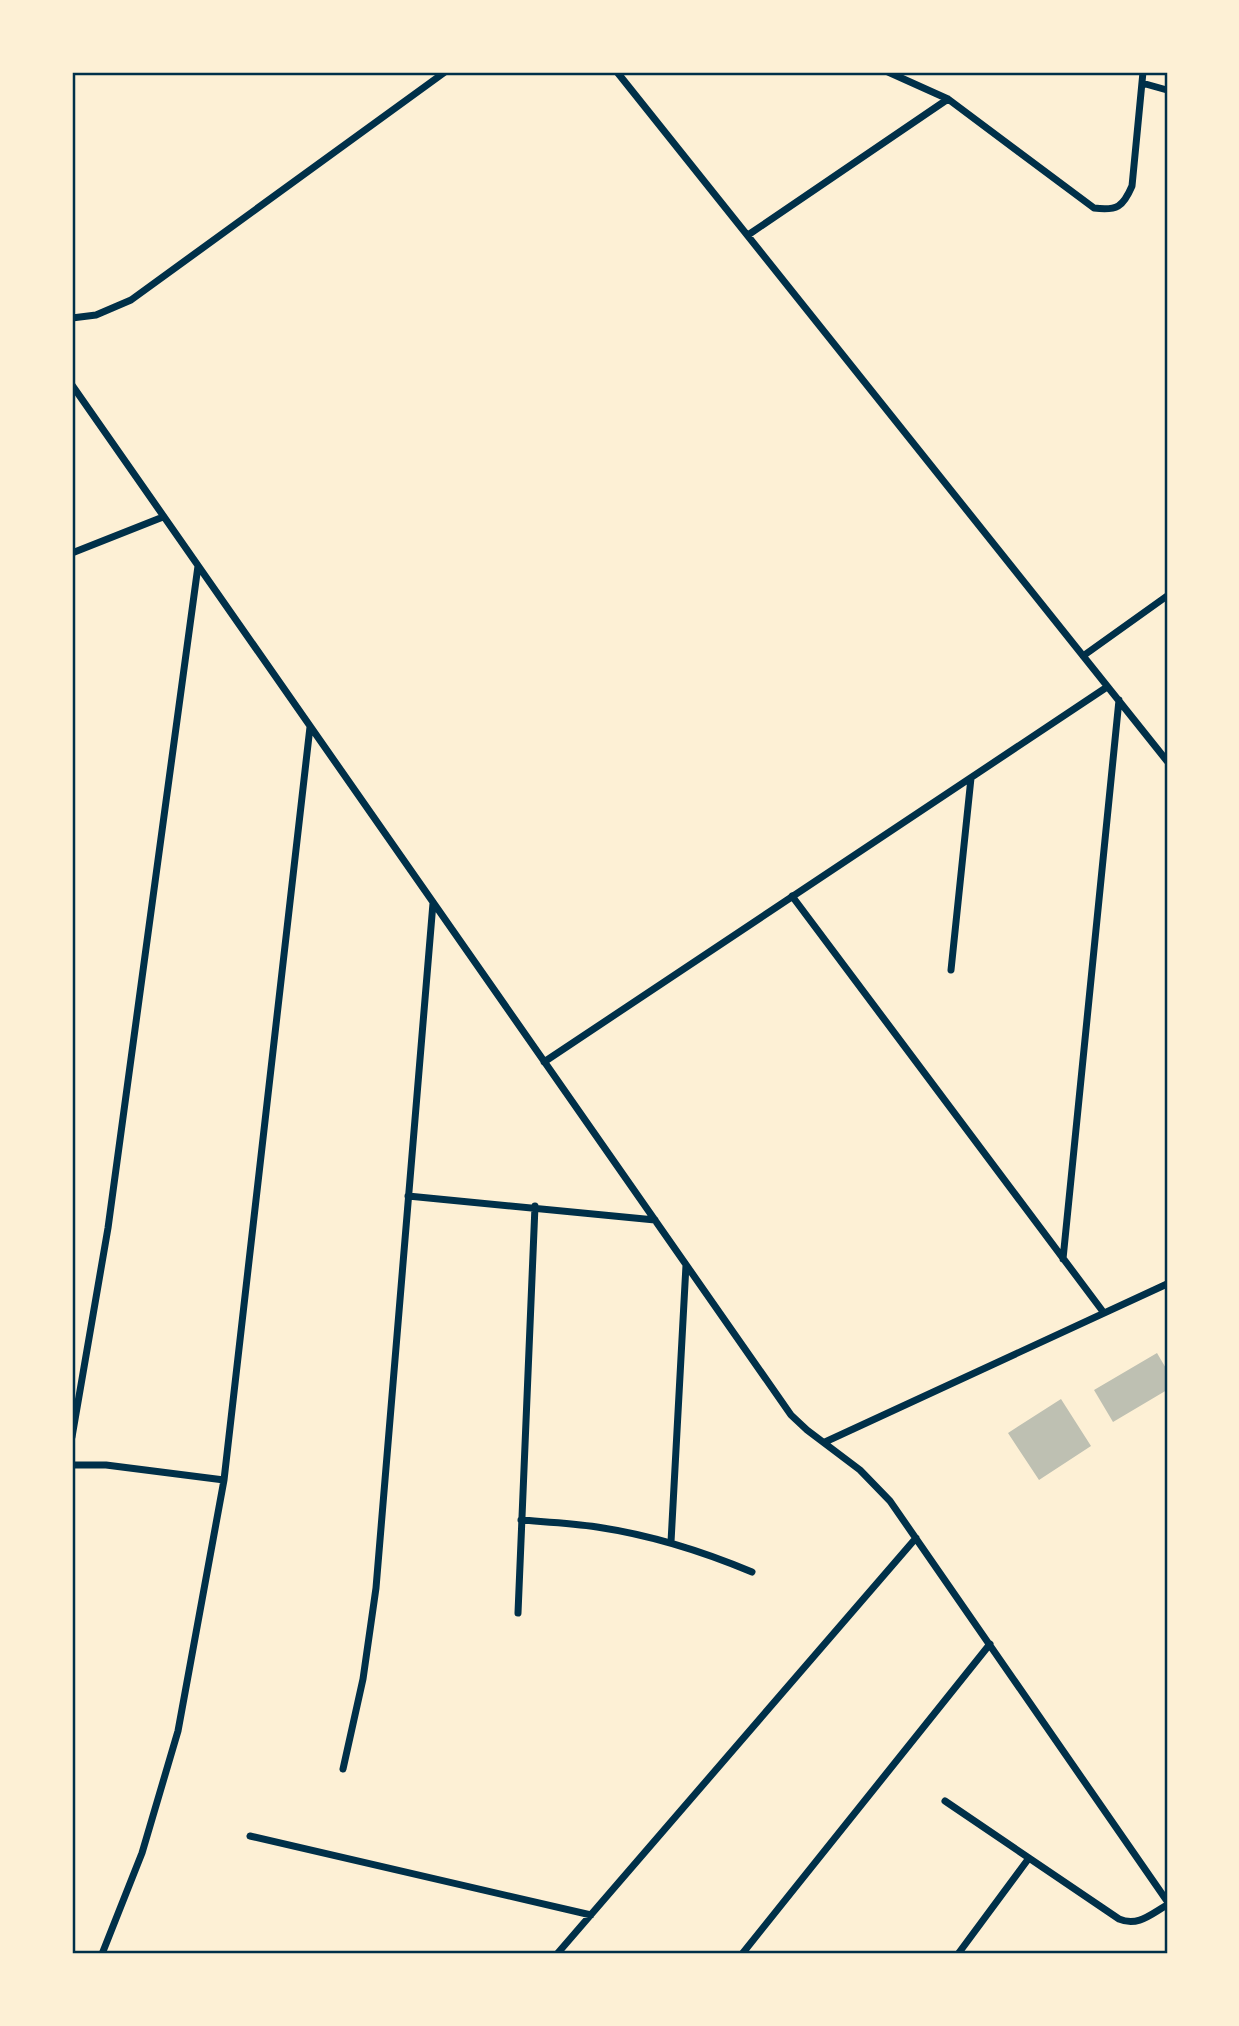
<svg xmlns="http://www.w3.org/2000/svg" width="1239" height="2026" font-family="'IBM Plex Sans',sans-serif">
<rect width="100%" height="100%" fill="#fdf0d5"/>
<path fill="#bec0b2" d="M1157,1353L1167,1370V1390L1113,1422L1094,1390Z
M1061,1399L1091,1446L1039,1480L1008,1433Z"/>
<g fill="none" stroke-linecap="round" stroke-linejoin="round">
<path stroke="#003049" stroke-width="7" d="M617,72L1167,761
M888,72L948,99L1094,208C1117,211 1123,207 1132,186L1143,72
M1142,83L1167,90
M748,235L948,99
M72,318L96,315L131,300L445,72
M72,385L791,1415L807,1430L860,1470L890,1501L1167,1901
M72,553L163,517
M1083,656L1167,596
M792,896L1104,1313
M951,970L971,778
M544,1062L1107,687
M408,1196L655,1220
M1063,1259L1119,700
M72,1437L108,1228L198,566
M825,1442L1167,1284
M72,1465H106L224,1480
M521,1520C546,1522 572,1523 597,1527C651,1535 702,1551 752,1572
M671,1542L686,1265
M518,1613L535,1206
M343,1769L363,1679L376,1588L433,903
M945,1801L1119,1919C1138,1927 1151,1914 1167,1905
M250,1836L591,1915
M102,1954L142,1853L178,1731L224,1480L310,727
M557,1954L916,1538
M742,1954L990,1644
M958,1954L1029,1858"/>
</g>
<rect width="1239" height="2026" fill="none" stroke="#fdf0d5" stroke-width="147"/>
<rect x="74" y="74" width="1092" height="1878" fill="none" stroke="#003049" stroke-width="2.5"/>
</svg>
